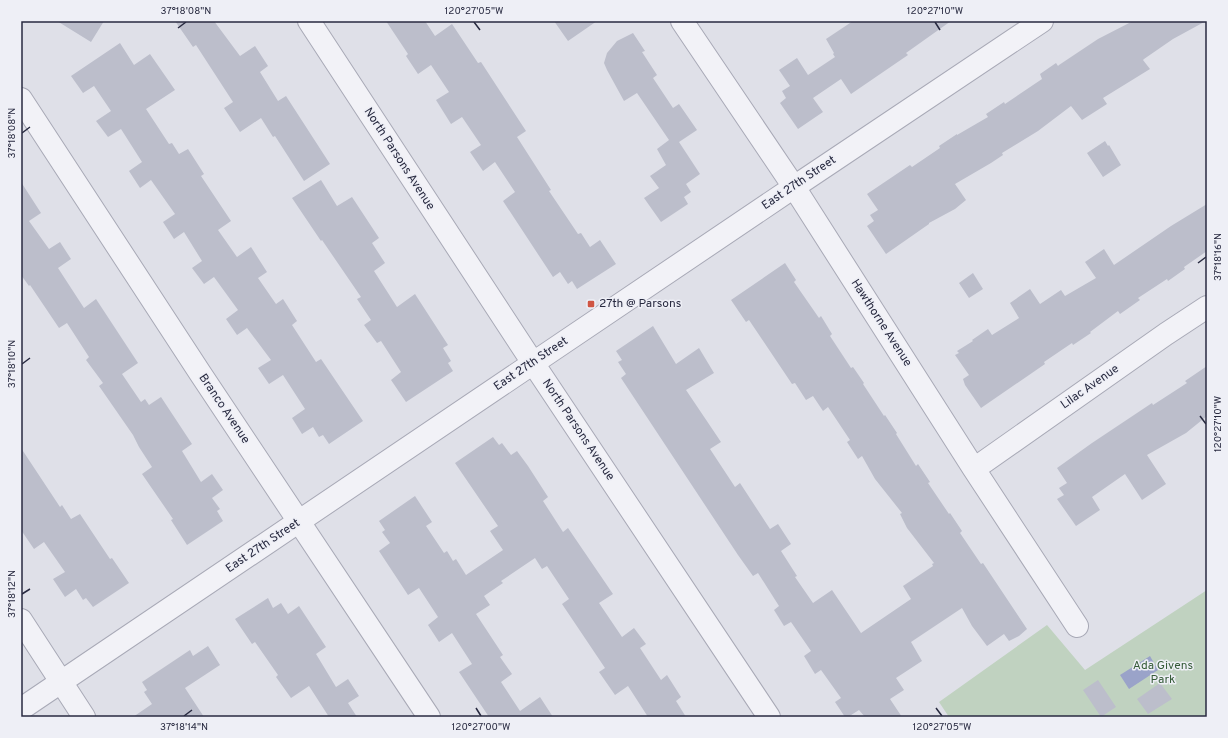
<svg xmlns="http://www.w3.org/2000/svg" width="1228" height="738" font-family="Overpass,sans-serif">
<rect width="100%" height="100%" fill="#dfe0e8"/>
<path fill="#c0d2c0" d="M1207,590V717H949L939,702L1047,625L1085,670Z"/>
<path fill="#9aa3c9" d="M1150,656L1158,670L1129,689L1120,675Z"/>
<path fill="#bcbecb" d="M57,21H104L91,42Z
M175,21H214L240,56L255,46L268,66L260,72L278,101L286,96L330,164L304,181L275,136L273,137L261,118L240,132L224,108L233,102L196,45L193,47Z
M386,21H425L435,36L452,24L478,63L481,62L526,131L517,137L551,190L549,191L578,234L581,233L590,247L600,240L616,264L577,289L572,281L568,284L560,272L553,277L503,201L515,192L495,162L483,171L470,152L481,145L462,117L451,124L436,100L449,92L431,65L418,74L406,56L408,54Z
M554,21H597L568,41Z
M853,21H951L906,53L908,55L851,94L841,79L813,98L823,112L798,129L780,103L786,98L782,91L790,86L779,70L797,58L808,75L835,57L833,54L834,53L826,39Z
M1133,21H1206L1173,39L1144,59L1143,60L1150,69L1103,98L1107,104L1082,120L1071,106L1038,131L1002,153L1003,155L991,163L955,184L966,200L955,209L929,223V224L886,254L867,226L874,221L870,215L878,210L867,194L910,165L912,167L940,148L939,146L957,134V135L988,117L986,114L1004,102L1005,104L1042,79L1040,74L1056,63L1058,66L1059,65L1098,39Z
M633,33L645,51L642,52L657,75L653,78L673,108L679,104L697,130L679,142L700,174L686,184L691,192L684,197L688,204L661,222L644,198L659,188L650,176L666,165L657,149L669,140L637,93L624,101L607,70L604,63L607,53L617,41Z
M120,43L134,65L150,54L175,90L146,109L169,144L172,143L179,154L188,149L204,174L201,176L231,221L218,230L237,257L251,247L267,272L258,278L276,304L283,299L297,321L292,325L316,362L321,359L363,421L329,444L323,435L319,437L313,427L302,434L292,418L305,409L283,375L269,384L258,368L271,360L247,328L237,335L226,319L238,310L214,277L204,284L192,268L202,261L184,232L174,239L163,222L175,214L151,180L140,188L129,171L142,162L121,129L108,137L96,121L111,111L94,86L83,93L71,76Z
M1105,141L1108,146L1109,145L1121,165L1103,177L1087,153Z
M321,180L337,206L352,197L379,238L372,243L385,263L374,271L397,307L415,294L448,345L443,348L451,361L448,363L453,371L406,402L391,380L401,372L381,341L377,343L364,325L371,320L357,299L361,297L322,240L321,241L292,198Z
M21,182L41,213L29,221L49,249L60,242L71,259L58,268L84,308L96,299L138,363L122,374L141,402L145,399L149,405L161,397L192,444L182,451L201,482L212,474L223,490L212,498L220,509L217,511L223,521L187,545L171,520L173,519L142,474L152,467L139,447L133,435L99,386L103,383L86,360L89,357L67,323L59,328L30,285L29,286L21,275Z
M1207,204V251L1184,267L1185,269L1168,281L1167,279L1138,298L1140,300L1120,314L1118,311L1090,332L1091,333L1073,345L1072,343L1044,362L1045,364L981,408L965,385L963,379L969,375L955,355L959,353L957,351L973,341L972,340L988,329L992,335L1019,318L1010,303L1030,289L1040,304L1061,290L1065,296L1096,278L1085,262L1104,249L1114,265L1171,226Z
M785,263L796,280L794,282L819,318L821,316L832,334L830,336L851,368L853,367L864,383L863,384L884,416L885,415L897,433L896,434L916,466L918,464L930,482L928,483L949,514L950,513L962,531L960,533L981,564L983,563L1027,629L1019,636L1009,641L1004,634L987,646L972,626L962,608L911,642L922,661L896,678L904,690L890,699L902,717H865L859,710L848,717H845L835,702L841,698L821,670L815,674L804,656L811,651L791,622L784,626L774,610L779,606L758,573L753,576L738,555L621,378L626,374L618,362L622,360L616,351L653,326L676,364L699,348L714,373L686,390L721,442L710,449L735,487L740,483L770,529L778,524L791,544L781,551L797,576L795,577L813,603L832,590L861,633L911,599L903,586L933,566L932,564L934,563L907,528L900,514L902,513L875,479L862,456L858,459L847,442L850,440L828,407L823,411L813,396L806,400L795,383L792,384L749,320L746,322L731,300Z
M973,273L983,289L969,298L959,283Z
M1207,366V416L1186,433L1147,455L1166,484L1142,500L1125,474L1092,497L1100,510L1076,526L1057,499L1064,495L1059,488L1067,483L1057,468L1092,443L1152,403L1153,405L1187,383L1185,381Z
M493,437L499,445L502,443L511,455L517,451L528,466L548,497L543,501L563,532L568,528L613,594L599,603L622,637L634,628L646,644L640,648L661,680L667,675L681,697L676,701L686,717H648L628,686L615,695L599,672L605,668L562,604L569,599L547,566L542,569L535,558L501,581L503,583L484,596L490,605L476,614L503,655L500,657L512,674L501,682L520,711L540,697L553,717H489L459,672L472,664L452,633L439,642L428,625L438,617L419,588L408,595L379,551L390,543L382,532L385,530L379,521L415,496L432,522L426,526L444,553L447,551L453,561L456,559L466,575L503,550L490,531L498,526L455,463Z
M21,448L60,507L62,505L71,519L80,514L110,559L112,558L129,583L93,607L86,598L83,600L76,589L65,597L53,579L65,572L44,542L34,549L21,530Z
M268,598L273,608L281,603L288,614L299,606L326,647L316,654L336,687L348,679L359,696L348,703L357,717H329L309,686L291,698L276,677L278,675L255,642L252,644L235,619Z
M208,646L220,665L185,688L204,717H133L152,704L144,692L147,690L142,682L190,650L193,656Z
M1098,680L1116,707L1101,717L1083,690Z
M1160,683L1172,699L1148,714L1137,699Z"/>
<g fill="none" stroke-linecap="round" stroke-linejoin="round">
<defs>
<path id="minor" d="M309,21L533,363L769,717
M682,21L794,187L974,469L1077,626
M21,99L200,373L429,717
M974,469L1166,334L1207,307
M21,620L84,717
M21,709L794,187L1042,21"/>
</defs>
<use href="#minor" stroke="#a8a9b6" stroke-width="24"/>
<use href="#minor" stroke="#f2f2f7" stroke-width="22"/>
</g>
<path fill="none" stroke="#282a40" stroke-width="1.5" d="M474,22L480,30M935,22L940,30M178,28L186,22M22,133L30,127M1198,263L1206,257M22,364L30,358M1200,416L1206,424M22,594L30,589M476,708L481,716M936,708L942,716M184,716L192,710"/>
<rect fill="#cf5543" stroke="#eeeff6" stroke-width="1.5" x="587" y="300" width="8" height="8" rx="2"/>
<g text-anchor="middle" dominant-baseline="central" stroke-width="3" stroke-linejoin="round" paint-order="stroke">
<g font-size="12" fill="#282a40" stroke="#eeeff6">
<text transform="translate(399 159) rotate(57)">North Parsons Avenue</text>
<text transform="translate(799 183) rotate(-34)">East 27th Street</text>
<text transform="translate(881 323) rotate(57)">Hawthorne Avenue</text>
<text transform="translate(531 364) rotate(-34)">East 27th Street</text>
<text transform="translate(1090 387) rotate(-35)">Lilac Avenue</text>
<text transform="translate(224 409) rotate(56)">Branco Avenue</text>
<text transform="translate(578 430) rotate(56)">North Parsons Avenue</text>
<text transform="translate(263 546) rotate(-34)">East 27th Street</text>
</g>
<g font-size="12" fill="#282a40" stroke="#eeeff6" text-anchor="start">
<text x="599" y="304">27th @ Parsons</text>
</g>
<g font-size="12" fill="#355b38" stroke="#eeeff6">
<text x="1163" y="666">Ada Givens<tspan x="1163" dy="14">Park</tspan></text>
</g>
</g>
<rect width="1228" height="738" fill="none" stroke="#eeeff6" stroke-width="44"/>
<rect x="22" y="22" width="1184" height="694" fill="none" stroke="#282a40" stroke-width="1.5"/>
<g font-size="10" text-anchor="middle" fill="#282a40">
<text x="186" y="14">37°18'08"N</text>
<text x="474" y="14">120°27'05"W</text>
<text x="935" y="14">120°27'10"W</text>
<text transform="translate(11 133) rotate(-90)" y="4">37°18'08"N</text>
<text transform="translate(1217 257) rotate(-90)" y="4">37°18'16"N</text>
<text transform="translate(11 364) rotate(-90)" y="4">37°18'10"N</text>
<text transform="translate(1217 424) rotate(-90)" y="4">120°27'10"W</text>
<text transform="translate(11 594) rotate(-90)" y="4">37°18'12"N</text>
<text x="184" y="730">37°18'14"N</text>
<text x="481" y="730">120°27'00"W</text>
<text x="942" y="730">120°27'05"W</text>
</g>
</svg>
